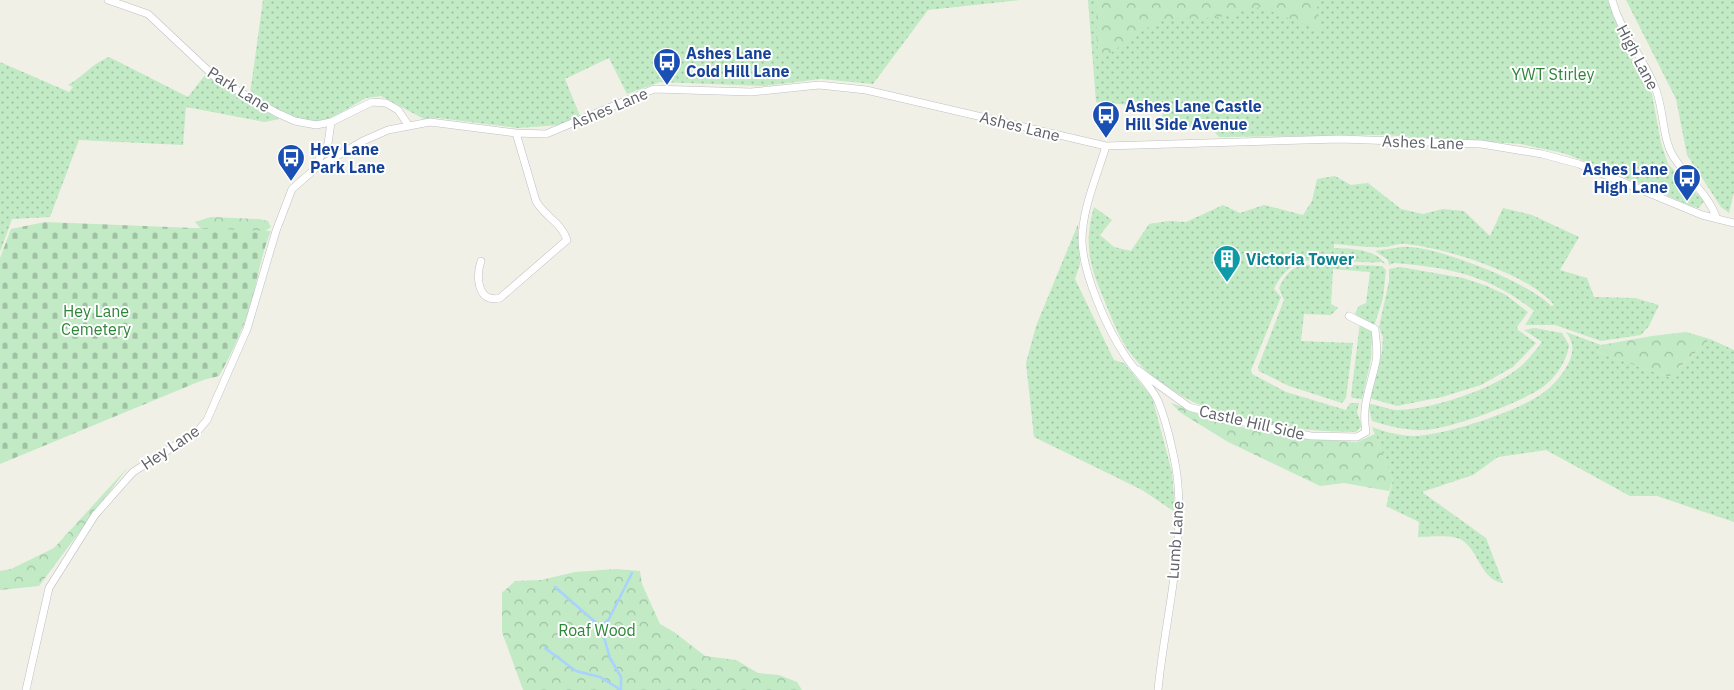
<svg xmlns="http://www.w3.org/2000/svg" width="1734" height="690" font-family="'IBM Plex Sans',sans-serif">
<defs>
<pattern id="green-dots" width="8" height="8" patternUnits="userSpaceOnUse" patternTransform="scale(1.25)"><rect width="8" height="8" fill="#c1eac5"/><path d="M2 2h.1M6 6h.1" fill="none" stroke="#a0c1a4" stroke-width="1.8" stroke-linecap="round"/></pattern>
<pattern id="forest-crowns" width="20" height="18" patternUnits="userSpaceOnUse" patternTransform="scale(1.25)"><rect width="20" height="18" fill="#c1eac5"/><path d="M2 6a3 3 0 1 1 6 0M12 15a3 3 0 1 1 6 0" fill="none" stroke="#a0c1a4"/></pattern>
<pattern id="cemetery-stones" width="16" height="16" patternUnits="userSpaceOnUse" patternTransform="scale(1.25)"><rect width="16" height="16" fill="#c1eac5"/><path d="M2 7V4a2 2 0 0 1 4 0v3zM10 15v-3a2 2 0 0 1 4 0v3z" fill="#a0c1a4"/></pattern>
</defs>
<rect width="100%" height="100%" fill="#f1f0e6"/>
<path fill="url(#green-dots)" d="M263,0H1020L928,10L873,84L821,79L763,86L660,82L627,94L609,58L565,79L580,116L560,125L518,128L438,118L424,119L381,96L366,98L328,120L316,121L299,119L278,111L250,94Z
M1088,0H1608L1625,47L1652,94L1661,143L1668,164L1704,201L1699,208L1691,206L1595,165L1563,153L1521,144L1384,135L1219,137L1212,129L1161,124L1164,105L1130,101L1129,105L1096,102Z
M1626,0H1734V192L1729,213L1721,207L1687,155L1676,99Z
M109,57L188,97L205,75L279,119L265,122L186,107L183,145L79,140L50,217L12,219L0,252V62L69,92L73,87L68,85C83,77 91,64 109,57Z
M1335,176L1351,185L1368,183L1401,209L1423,214L1443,209L1464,211L1490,236L1503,208L1532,215L1579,237L1560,270L1587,278L1594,297L1635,298L1659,305L1649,326L1641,335L1601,341L1555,325H1525L1534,311C1491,276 1449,267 1394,263L1389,265L1388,260L1375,251C1383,250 1393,248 1402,247C1433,244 1530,283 1551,306L1554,305C1529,274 1446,248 1406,244C1398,243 1391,247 1384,247C1367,248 1350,245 1334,244V248C1350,249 1376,248 1386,265L1382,262C1341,266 1296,242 1274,289L1281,297L1251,370L1252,374L1286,392L1346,410L1350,403H1359L1357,412L1362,426L1356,432C1283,431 1186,419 1135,359C1121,343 1113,322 1105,302C1090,267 1083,245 1094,207L1112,220L1100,235L1114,247L1131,251L1149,224L1169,221L1186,222L1223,205L1240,213L1264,205L1303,215L1312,201L1317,179Z
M1078,224L1080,264L1075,279L1114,360L1124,363L1152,397L1172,472L1175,512L1142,490L1034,437L1026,363L1036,326Z
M1328,264L1382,266L1386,270L1383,298L1372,333L1371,359L1362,399L1352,398L1351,396L1360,322L1355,313L1359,306L1366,303L1370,272L1333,269L1331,304L1338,308L1331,315L1304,314L1301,341L1353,343L1346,398L1342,403L1289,386L1259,371L1258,367L1284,300L1279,288C1291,262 1302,265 1328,264Z
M1400,267L1463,278L1487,286L1506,295L1528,312L1517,327L1518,330L1536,343L1513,367L1481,385L1442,397L1397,406L1369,398L1382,352L1383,337L1379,327L1389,281V269Z
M1534,328L1562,333L1569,345C1567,362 1554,380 1540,389C1516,404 1453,428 1425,430C1408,431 1388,426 1372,421L1368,404C1379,404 1387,410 1397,410C1430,410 1490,390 1516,370C1526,363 1534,352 1542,342L1524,330Z
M1566,332L1601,345L1597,352L1669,377L1710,339L1734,350V522L1657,496H1630L1546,450L1498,457L1473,475L1422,492L1486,538L1503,583C1478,579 1479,545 1457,538C1446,535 1430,537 1418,537L1419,522L1386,506L1393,480L1372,427C1388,433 1407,438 1425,435C1456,431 1518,411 1543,393C1554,385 1565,372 1570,360C1574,348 1573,342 1566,332Z"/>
<path fill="url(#forest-crowns)" d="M1096,0H1316L1321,31L1260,7L1215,18L1163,19L1133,36L1098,63Z
M211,217L259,219L268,221L271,227L264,232L201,229L195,222Z
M1686,332L1710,339L1669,377L1597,352L1601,345L1652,336Z
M1171,403L1248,429L1310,439L1357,442L1375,434L1393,480L1389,491L1344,483L1320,486L1228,442L1181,413Z
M128,467L39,586L0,590V571L11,569L54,548Z
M616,569L640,571L642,584L660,624L674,632L705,656L736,660L758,673L779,675L797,682L802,690H523L502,632V593L515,581L541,580L575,572Z"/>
<path fill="url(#cemetery-stones)" d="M45,222L271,231C259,259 257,288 247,316C239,337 230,357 219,376L203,380L0,464V258L11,229Z"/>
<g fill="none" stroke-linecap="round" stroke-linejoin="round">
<path stroke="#a8d2ff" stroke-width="2.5" d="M555,587L601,627
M545,648L576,671L600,677L621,690
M621,690V677L610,658L601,627L609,619L632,573"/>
<defs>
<path id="street" d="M108,0L148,14L216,78L277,113L295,121L316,125L331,122L372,102L386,103L398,110L409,126
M1612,0C1622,36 1644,57 1656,90C1664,111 1662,137 1673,156C1687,179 1708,193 1717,219
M1106,146C1097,176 1082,209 1082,241C1083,274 1107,329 1126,357C1135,371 1149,383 1157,399C1166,419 1172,447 1176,468C1187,542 1165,617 1158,690
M316,168V164L328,144L331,122
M481,261C476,276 477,304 500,298L567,240C562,223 544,216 536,201L516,133
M1138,370L1189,407L1255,425L1311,436L1357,437L1366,432C1361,405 1371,386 1376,361C1378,351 1376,340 1375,329L1349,316
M26,690L49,588L95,515L133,472L197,432L207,420L247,329L276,231L292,189L316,168L363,141L388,130L430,122L516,133L546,134L654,89L751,92L819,85L866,90L1106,146L1340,139L1481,144L1542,154L1579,164L1702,215L1734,223"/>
</defs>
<use href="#street" stroke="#bebfc6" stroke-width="8"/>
<use href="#street" stroke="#fff" stroke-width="7"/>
</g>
<defs>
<symbol id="bus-pin" viewBox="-11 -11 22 30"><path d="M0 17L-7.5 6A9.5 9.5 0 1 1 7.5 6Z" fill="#1a4fb4" stroke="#fff"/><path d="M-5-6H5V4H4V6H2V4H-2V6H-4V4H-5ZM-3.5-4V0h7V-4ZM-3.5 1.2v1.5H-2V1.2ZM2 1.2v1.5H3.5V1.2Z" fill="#fff"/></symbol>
<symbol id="building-pin" viewBox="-11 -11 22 30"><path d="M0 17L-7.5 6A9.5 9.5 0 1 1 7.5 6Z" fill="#0f9aa8" stroke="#fff"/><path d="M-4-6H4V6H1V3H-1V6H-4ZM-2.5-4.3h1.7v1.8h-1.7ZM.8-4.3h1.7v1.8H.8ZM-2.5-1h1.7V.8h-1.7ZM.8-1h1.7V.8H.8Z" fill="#fff"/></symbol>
</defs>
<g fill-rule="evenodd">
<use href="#bus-pin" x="651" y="46" width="32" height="43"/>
<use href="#bus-pin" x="1090" y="99" width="32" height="43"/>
<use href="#bus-pin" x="275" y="142" width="32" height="43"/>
<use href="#bus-pin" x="1671" y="162" width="32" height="43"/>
<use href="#building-pin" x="1211" y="243" width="32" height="43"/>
</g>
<g text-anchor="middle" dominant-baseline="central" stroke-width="4" stroke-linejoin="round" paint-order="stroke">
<g font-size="16" font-weight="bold" fill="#164399" stroke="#fff" text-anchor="start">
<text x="686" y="53">Ashes Lane<tspan x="686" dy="18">Cold Hill Lane</tspan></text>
<text x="1125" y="106">Ashes Lane Castle<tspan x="1125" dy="18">Hill Side Avenue</tspan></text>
<text x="310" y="149">Hey Lane<tspan x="310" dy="18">Park Lane</tspan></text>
<text x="1668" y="169" text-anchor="end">Ashes Lane<tspan x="1668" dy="18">High Lane</tspan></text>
</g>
<g font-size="16" fill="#5e6168" stroke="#fff">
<text transform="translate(1638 57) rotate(62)">High Lane</text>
<text transform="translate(239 89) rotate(32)">Park Lane</text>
<text transform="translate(609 108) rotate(-23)">Ashes Lane</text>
<text transform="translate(1020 126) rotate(14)">Ashes Lane</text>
<text transform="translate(1423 142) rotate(2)">Ashes Lane</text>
<text transform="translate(1252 422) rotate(13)">Castle Hill Side</text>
<text transform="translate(170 447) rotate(-34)">Hey Lane</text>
<text transform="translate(1175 540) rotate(-86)">Lumb Lane</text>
</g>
<g font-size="16" fill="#2f853a" stroke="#fff">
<text x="1553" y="74">YWT Stirley</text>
<text x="96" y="311">Hey Lane<tspan x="96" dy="18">Cemetery</tspan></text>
<text x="597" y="630">Roaf Wood</text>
</g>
<g font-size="16" font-weight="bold" fill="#0d838f" stroke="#fff" text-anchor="start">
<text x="1246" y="259">Victoria Tower</text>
</g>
</g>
</svg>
